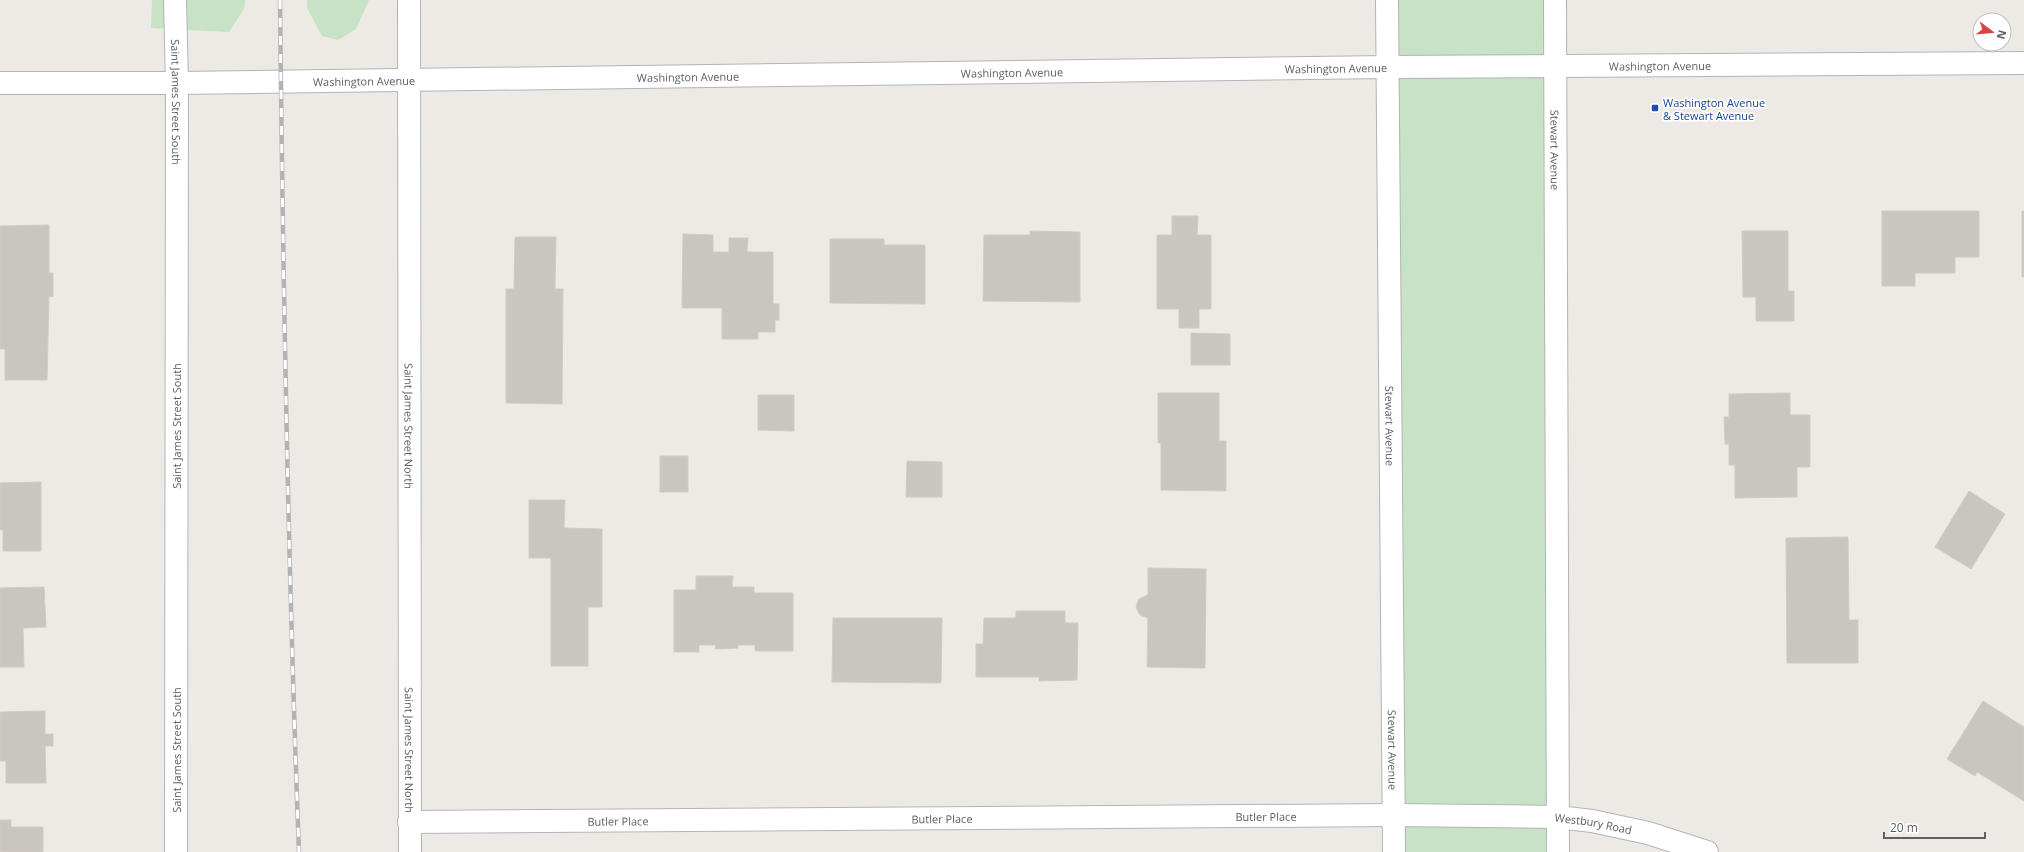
<svg xmlns="http://www.w3.org/2000/svg" width="2024" height="852" font-family="'Open Sans',sans-serif">
<rect width="100%" height="100%" fill="#edeae5"/>
<path fill="#c7e2c4" d="M152,0H245L244,9L229,32L151,28Z
M307,0H369L356,29L338,40L322,36L307,8Z
M1380,0H1555L1558,852H1385Z"/>
<path fill="#c9c5c1" stroke="#d1cbc4" d="M1882,211H1979V257H1955V273H1915V286H1882Z
M2022,211H2024V277H2022Z
M1172,216H1198L1197,235H1211V309H1199V328H1179V309H1157V235H1172Z
M49,225V273H53V297L49,296L47,380H5V349H0V226Z
M1030,231L1080,232V302L983,301L984,235H1030Z
M1742,231H1788V291H1794V321H1756V297H1743Z
M683,234L713,235V252H729V238H748L747,252H773V304H779V320H775V332H758V339H722V308H682Z
M515,237H556L555,289H563L562,404L506,403V289H514Z
M830,239H884V245H925V304L830,303Z
M1191,333L1230,334V365H1191Z
M1158,393H1219V441H1226V491L1161,490V443H1158Z
M1790,393V415H1810V467H1797V497L1735,498V465H1729V444H1725L1724,417H1729V394Z
M758,395H794V431L758,430Z
M660,456H688V492H660Z
M907,461L942,462V497H906Z
M41,482V551H3V530H0V483Z
M1969,491L2005,514L1971,569L1935,547Z
M529,500H565L564,528L602,529V607H588V666H551V558H529Z
M1848,537L1849,620H1858V663H1787L1786,538Z
M1148,568L1206,569L1205,668L1147,667L1148,618L1140,615L1136,607L1139,599L1148,595Z
M696,576H733L732,587H754V593H793V651H755V645H738V648L715,649L716,645H699V652H674V590H696Z
M44,587L46,627L23,628L24,667H0V588Z
M1016,611H1065V623H1078L1077,680L1039,681V677H976V644H983L984,618H1016Z
M833,618H942L941,683L832,682Z
M1983,701L2024,727V801L1977,772L1975,776L1947,759Z
M45,711V734H53V746H45L46,783H6V761H0V712Z
M0,820H11V827H43V852H0Z"/>
<g fill="none" stroke-linecap="round" stroke-linejoin="round">
<defs>
<g id="street">
<path id="s1" d="M175,0L177,83L176,852"/>
<path id="s2" d="M409,0L410,852"/>
<path id="s3" d="M409,822L1394,815L1558,817L1592,821L1648,833L1707,852"/>
</g>
<g id="secondary">
<path id="s4" d="M1387,0L1394,852"/>
<path id="s5" d="M1555,0L1558,852"/>
<path id="s6" d="M0,83H177L1388,67L2024,63"/>
</g>
</defs>
<use href="#street" stroke="#b2b5b8" stroke-width="24"/>
<use href="#secondary" stroke="#b1b4b8" stroke-width="24"/>
<use href="#street" stroke="#fff" stroke-width="22"/>
<use href="#secondary" stroke="#fff" stroke-width="22"/>
<defs>
<path id="rail" d="M280,0C283,284 288,568 299,852"/>
</defs>
<use href="#rail" stroke="#b2b3b3" stroke-width="4.5"/>
<use href="#rail" stroke="#fff" stroke-width="3" stroke-dasharray="9" stroke-linecap="butt"/>
</g>
<rect fill="#1a4fb4" stroke="#fff" stroke-width="1.5" x="1651" y="104" width="8" height="8" rx="2"/>
<g text-anchor="middle" dominant-baseline="central" stroke-width="3.5" stroke-linejoin="round" paint-order="stroke">
<g font-size="11" fill="#5c6063" stroke="#fff">
<text stroke="none"><textPath href="#s6" startOffset="1660">Washington Avenue</textPath></text>
<text stroke="none"><textPath href="#s6" startOffset="1336">Washington Avenue</textPath></text>
<text stroke="none"><textPath href="#s6" startOffset="1012">Washington Avenue</textPath></text>
<text stroke="none"><textPath href="#s6" startOffset="688">Washington Avenue</textPath></text>
<text stroke="none"><textPath href="#s6" startOffset="364">Washington Avenue</textPath></text>
<text stroke="none"><textPath href="#s1" startOffset="102">Saint James Street South</textPath></text>
<text stroke="none"><textPath href="#s5" startOffset="150">Stewart Avenue</textPath></text>
<text transform="translate(176 426) rotate(-90)">Saint James Street South</text>
<text stroke="none"><textPath href="#s2" startOffset="426">Saint James Street North</textPath></text>
<text stroke="none"><textPath href="#s4" startOffset="426">Stewart Avenue</textPath></text>
<text transform="translate(176 750) rotate(-90)">Saint James Street South</text>
<text stroke="none"><textPath href="#s2" startOffset="750">Saint James Street North</textPath></text>
<text stroke="none"><textPath href="#s4" startOffset="750">Stewart Avenue</textPath></text>
<text stroke="none"><textPath href="#s3" startOffset="857">Butler Place</textPath></text>
<text stroke="none"><textPath href="#s3" startOffset="533">Butler Place</textPath></text>
<text stroke="none"><textPath href="#s3" startOffset="209">Butler Place</textPath></text>
<text stroke="none"><textPath href="#s3" startOffset="1185">Westbury Road</textPath></text>
</g>
<g font-size="11" fill="#164399" stroke="#fff" text-anchor="start">
<text x="1663" y="102">Washington Avenue<tspan x="1663" dy="13">&amp; Stewart Avenue</tspan></text>
</g>
</g>
<g transform="translate(1992 32) rotate(106)"><circle r="19" fill="#ffffff" stroke="#bebfc1"/>
<path d="M0-3L7 15L0 10L-7 15Z" fill="#d64247"/>
<text y="-6" font-size="11" font-weight="bold" text-anchor="middle" fill="#5c6063">N</text>
</g>
<path d="M1884 832v6h101v-6" fill="none" stroke="#5c6063" stroke-width="2"/>
<text x="1890" y="832" font-size="12" fill="#5c6063" stroke="#ffffff" stroke-width="3" paint-order="stroke">20 m</text>
</svg>
